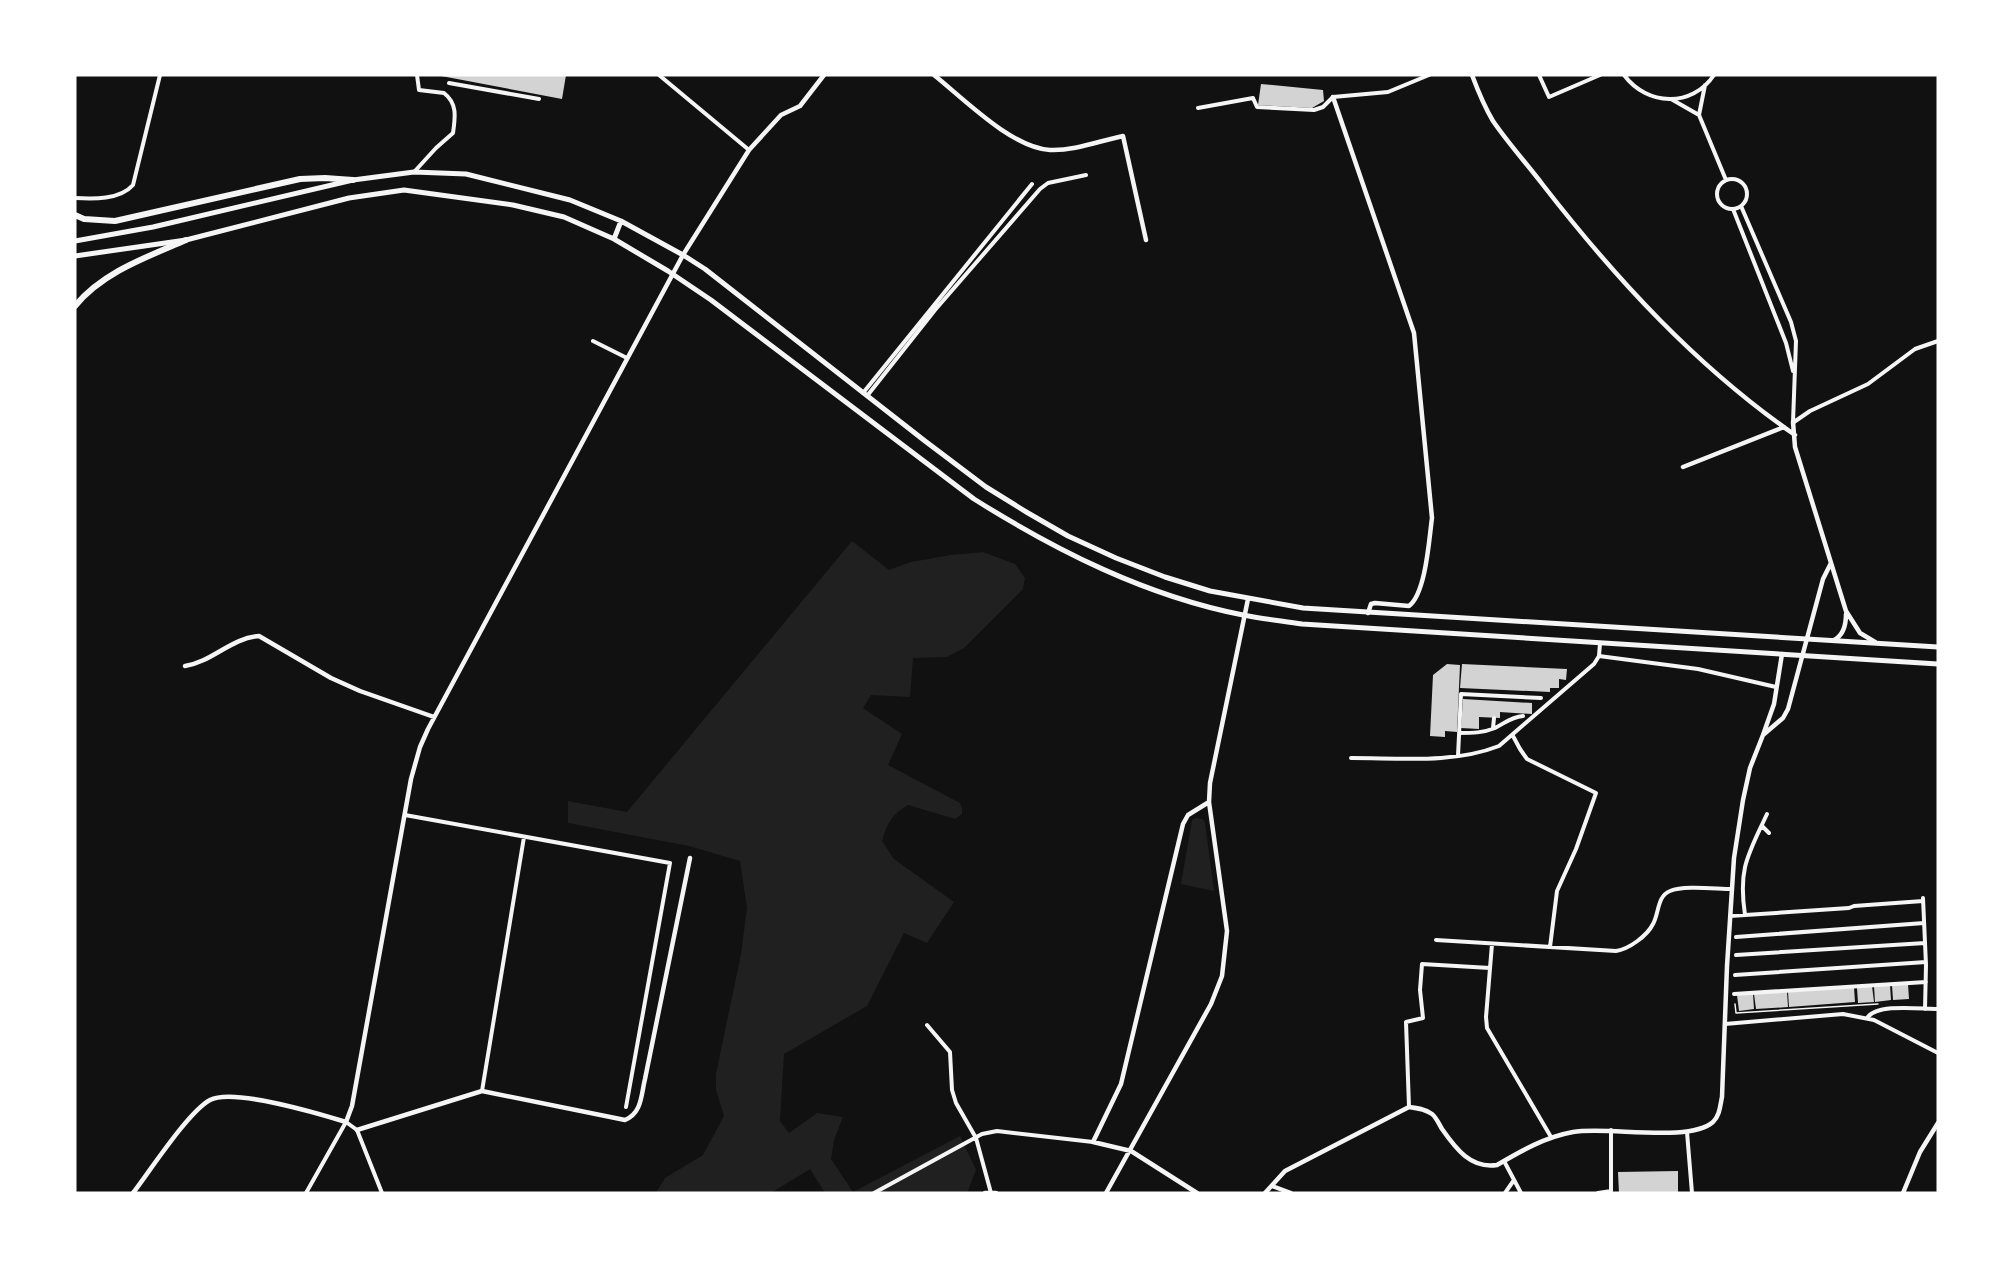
<svg xmlns="http://www.w3.org/2000/svg" width="2013" height="1268" font-family="'PT Sans Narrow',sans-serif">
<rect width="100%" height="100%" fill="#111"/>
<path fill="#202020" d="M852,541L889,570L911,562L951,555L983,552L1015,564L1025,578L1023,589L964,648L947,657L913,658L910,697L871,695L863,708L902,734L888,765L960,803L962,808V814L955,819L908,805C892,814 887,824 882,841L894,859L954,902L927,943L904,933L867,1006L784,1054L780,1121L789,1133L817,1113L843,1117L834,1140L831,1159L853,1192L960,1136L976,1170L967,1193H825L810,1169L771,1193H656L665,1178L703,1155L724,1116L716,1090V1074L741,954L747,908L740,861L689,846L568,823V801L627,812Z
M1195,818L1203,819L1205,823L1214,891L1181,884L1192,820Z"/>
<path fill="#d3d3d3" d="M436,75H566L562,99Z
M1261,84L1323,90L1324,101L1312,108L1258,105Z
M1447,664L1460,665L1457,732L1445,731V737L1430,736L1433,675Z
M1462,664L1567,669L1566,680L1559,679V688H1550V692L1460,688Z
M1463,699L1532,703V714L1500,712V718L1479,717V729L1461,728Z
M1908,984L1909,999L1893,1000L1892,985Z
M1890,985L1891,1000L1875,1002L1874,986Z
M1872,986L1874,1002L1858,1003L1857,988Z
M1854,987L1855,1002L1789,1007L1788,992Z
M1787,992L1788,1007L1756,1009L1754,994Z
M1753,994L1754,1009L1739,1011L1737,995Z
M1678,1171V1193H1619L1618,1172Z"/>
<g fill="none" stroke-linecap="round" stroke-linejoin="round">
<path stroke="#f5f5f5" stroke-width="1.5" d="M1735,1004L1736,1013L1878,1004"/>
<path stroke="#f5f5f5" stroke-width="4" d="M659,75L749,150
M1539,75L1549,97L1600,75
M1624,75C1647,106 1692,108 1714,75
M449,83L539,99
M1705,85L1699,115L1726,180
M1671,99L1699,115
M1198,108L1253,98L1257,107L1314,110L1323,107L1333,97L1388,92L1429,75
M415,171L436,148L453,133C455,118 458,104 444,93L419,90L417,75
M1717 194a15 15 0 1 1 30 0a15 15 0 1 1-30 0Z
M75,198C93,199 120,200 133,185L160,75
M1741,206L1791,322L1796,341L1793,422
M1733,209L1786,343L1793,371
M593,341L627,358
M863,393L1032,184
M867,396L935,310L1040,189L1048,183L1086,175
M1794,422L1810,411L1868,384L1915,349L1938,341
M1599,656L1698,669L1776,687
M1493,728L1494,718
M1459,733C1472,733 1483,733 1495,728C1505,723 1511,717 1523,716
M1513,736L1520,749L1527,759L1596,793L1576,849L1557,891L1550,947
M1458,756L1461,694L1541,698
M1351,758C1400,758 1453,764 1499,746L1594,664L1599,656L1600,643
M405,815L670,863L626,1107
M1762,826L1769,833
M1923,898L1926,965L1925,1009
M1745,915C1738,868 1748,855 1767,814
M1730,916L1849,908L1854,906L1923,901
M1736,937L1924,923
M1436,940L1616,951C1629,949 1647,936 1653,924C1659,914 1657,896 1670,891C1684,885 1716,889 1732,889
M1492,944L1486,1017L1487,1028L1551,1137
M1736,955L1925,943
M1735,975L1926,962
M1734,994L1926,982
M1867,1018C1877,1003 1920,1009 1938,1009
M1725,1024L1843,1014L1874,1020L1938,1053
M927,1025L950,1052L952,1090L956,1103L976,1138L991,1193
M482,1091L524,837
M1409,1107L1406,1022L1423,1018L1420,990L1422,964L1490,968
M1687,1132L1692,1193
M1504,1161L1521,1193
M1272,1186L1291,1193
M306,1193L346,1122L357,1130L382,1193
M874,1193L982,1134L997,1131L1093,1142
M1505,1193L1514,1180
M1598,1193L1611,1191V1130"/>
<path stroke="#f5f5f5" stroke-width="4.5" d="M934,75C964,99 1012,148 1050,150C1074,151 1099,141 1123,136L1146,240
M1472,75C1478,91 1484,106 1493,121C1508,143 1527,164 1543,185C1616,279 1697,367 1795,435
M1333,97L1414,333L1432,518C1429,539 1426,593 1409,606L1375,603L1371,604L1368,613
M1793,422L1795,447L1846,611L1860,633L1875,642
M1683,467L1784,427
M1834,640C1844,635 1846,625 1846,614
M185,666C212,662 231,638 259,636L331,678L360,691L434,717
M1763,735L1774,704L1782,654
M357,1130L482,1091L625,1120C642,1113 641,1095 645,1079L690,858
M133,1193C150,1171 188,1112 210,1100C233,1088 320,1114 346,1122L352,1106L411,779L420,747L428,729L683,255L749,150L781,115L800,106L824,75
M985,1193H996
M1106,1193L1211,1004L1222,976L1227,931L1209,802
M1197,1193L1131,1151L1093,1142L1121,1084L1183,824L1188,815L1209,802L1210,783L1248,599
M1265,1193L1285,1171L1409,1107C1417,1108 1425,1109 1432,1114C1436,1117 1439,1124 1442,1129C1456,1149 1471,1169 1497,1165C1521,1151 1545,1137 1573,1132C1607,1126 1689,1143 1713,1122C1720,1115 1720,1106 1722,1097L1727,966L1734,858L1743,800L1750,768L1763,735L1783,718L1788,709L1823,579L1831,563
M1903,1193L1920,1152L1938,1123"/>
<path stroke="#f5f5f5" stroke-width="5" d="M614,239L621,221
M75,241L153,227L353,180L414,172L466,174L570,200L621,221L683,255L705,269L925,441L986,487L1028,513L1068,536L1116,558L1165,577L1210,591L1303,608L1938,647
M75,256L186,240L349,198L404,190L513,205L564,217L614,239L668,271L711,300L974,499C1057,551 1146,596 1243,615C1262,619 1283,621 1302,624L1938,664"/>
<path stroke="#f5f5f5" stroke-width="6" d="M75,215L84,219L115,221L300,179L325,178L353,180
M75,306C103,272 147,257 186,240"/>
</g>
<rect width="2013" height="1268" fill="none" stroke="#ffffff" stroke-width="153"/>
</svg>
